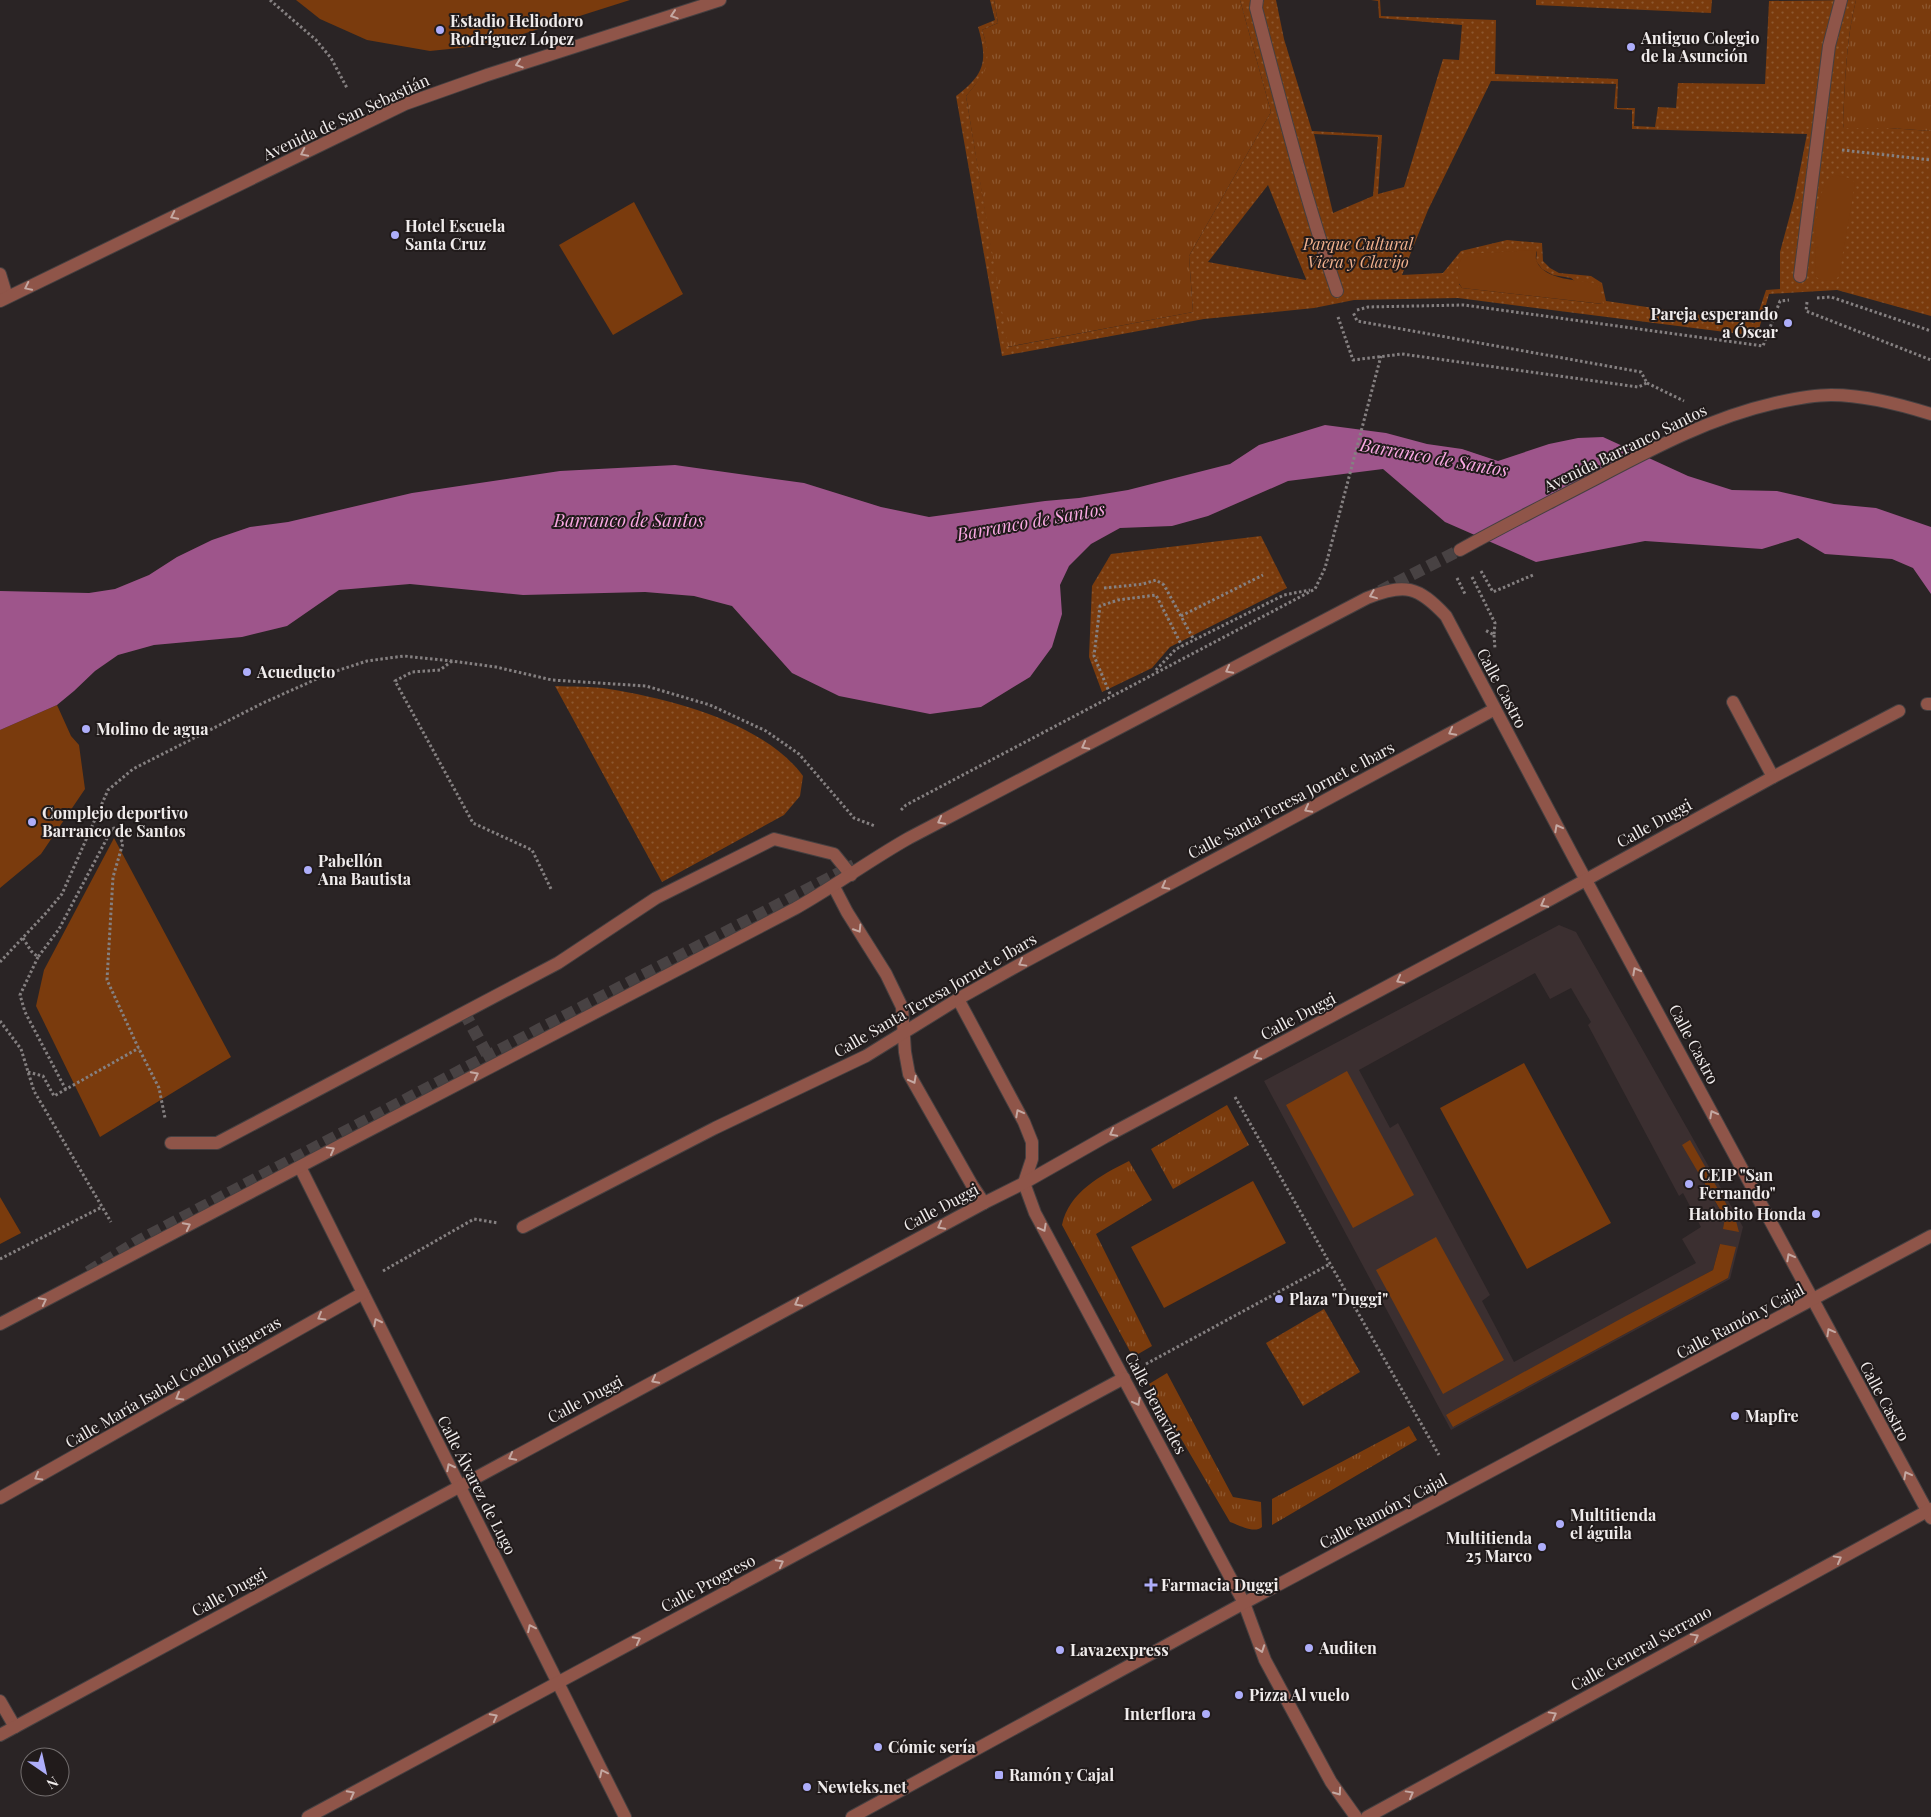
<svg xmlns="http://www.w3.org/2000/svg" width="1931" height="1817" font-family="'Playfair Display',serif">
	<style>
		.built { fill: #3b2f30; fill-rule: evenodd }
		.grass { fill: url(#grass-tufts) }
		.park { fill: url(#park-dots); fill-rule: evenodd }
		.garden { fill: #7a3b0d }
		.water { fill: #9e558b }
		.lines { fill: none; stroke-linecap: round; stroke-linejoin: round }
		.minor-tunnel { stroke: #484243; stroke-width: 12; stroke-dasharray: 12 6; stroke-linecap: butt }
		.minor-casing { stroke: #464041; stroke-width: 14 }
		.path { stroke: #858081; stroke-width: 3; stroke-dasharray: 2.5 2.5; stroke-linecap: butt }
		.minor { stroke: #8f5549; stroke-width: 12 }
		.oneway { stroke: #c4a8a2 }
		.poi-dot { fill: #aeaefa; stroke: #211b1b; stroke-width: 2 }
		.labels { text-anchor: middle; stroke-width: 4; stroke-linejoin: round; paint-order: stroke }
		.poi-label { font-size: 16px; font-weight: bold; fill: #efebeb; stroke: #211b1b; text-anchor: start }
		.street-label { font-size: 16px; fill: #efebeb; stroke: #211b1b }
		.park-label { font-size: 16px; font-style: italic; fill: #f2b28e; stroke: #211b1b }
		.water-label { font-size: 18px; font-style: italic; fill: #faa9e3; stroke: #211b1b }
	</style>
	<defs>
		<pattern id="grass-tufts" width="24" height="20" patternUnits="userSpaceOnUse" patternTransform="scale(1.25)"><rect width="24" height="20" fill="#7a3b0d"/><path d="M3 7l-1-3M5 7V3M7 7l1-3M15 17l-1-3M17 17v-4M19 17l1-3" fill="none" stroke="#8d5830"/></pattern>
		<pattern id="park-dots" width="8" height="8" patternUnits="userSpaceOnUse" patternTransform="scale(1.25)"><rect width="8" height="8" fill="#7a3b0d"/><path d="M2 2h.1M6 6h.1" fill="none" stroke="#8d5830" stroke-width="1.8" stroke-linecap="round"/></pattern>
	</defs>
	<rect width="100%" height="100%" fill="#2a2425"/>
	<path class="built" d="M 1559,925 L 1576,932 L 1743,1227 L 1730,1279 L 1451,1430 L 1264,1081 ZM 1535,973 L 1550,999 L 1571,988 L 1591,1022 L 1588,1025 L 1679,1196 L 1683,1193 L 1701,1227 L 1682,1239 L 1696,1263 L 1514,1362 L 1482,1301 L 1490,1295 L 1398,1123 L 1390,1128 L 1359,1070 ZM 1699,1175 L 1721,1195 L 1736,1221 L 1725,1218 ZM 1720,1244 L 1728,1278 L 1453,1427 L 1499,1386 L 1713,1270 Z"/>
	<g class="grass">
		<path d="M 994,0 L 1240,0 L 1271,112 L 1189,256 L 1193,312 L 1007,347 L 966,96 C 985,75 992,57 982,30 L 998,23 Z"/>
		<path d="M 1856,0 L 1931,0 L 1931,131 L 1889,128 L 1844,128 L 1843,123 C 1845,82 1846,40 1856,0 Z"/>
		<polygon points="1227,1105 1249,1145 1173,1189 1151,1149"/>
		<path d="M 1129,1161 L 1152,1200 L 1096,1234 L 1152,1346 L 1133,1357 L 1062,1225 C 1069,1192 1101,1175 1129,1161 Z"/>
		<path d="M 1167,1373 L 1233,1497 L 1261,1502 L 1262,1527 C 1254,1534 1239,1525 1230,1522 L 1149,1384 Z"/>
		<polygon points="1409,1426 1417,1440 1272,1525 1272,1499"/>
	</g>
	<g class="park">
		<path d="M 990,0 L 994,0 L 998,23 L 982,30 C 993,61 987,72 966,96 L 1008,347 L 1193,312 L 1189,256 L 1271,112 L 1240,0 L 1276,0 L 1284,39 L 1312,131 L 1382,135 L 1378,194 L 1404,187 L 1443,59 L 1459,60 L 1462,25 L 1379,18 L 1378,1 L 1371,0 L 1380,0 L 1381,16 L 1496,20 L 1495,74 L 1618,79 L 1617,108 L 1635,108 L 1634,126 L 1655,127 L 1658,107 L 1676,108 L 1678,83 L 1765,84 L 1769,1 L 1856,0 C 1846,40 1845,82 1843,123 L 1844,128 L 1889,128 L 1931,131 L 1931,316 L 1837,290 L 1769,294 L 1757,336 L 1458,298 L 1354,300 L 1314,308 L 1204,319 L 1002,356 L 956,96 C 985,74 988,61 978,27 L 995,20 ZM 1491,81 L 1616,84 L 1614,109 L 1632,110 L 1632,129 L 1807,134 L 1794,200 L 1780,252 L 1780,289 L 1766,290 L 1755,323 L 1606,301 L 1602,283 L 1591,276 L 1559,273 L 1550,268 L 1543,261 L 1542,243 L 1507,240 L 1461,251 L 1443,273 L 1402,275 L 1428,210 ZM 1314,134 L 1378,137 L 1373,196 L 1333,213 ZM 1268,185 L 1306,279 L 1306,280 L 1208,262 ZM 1537,251 L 1536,261 L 1542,269 L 1553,275 L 1571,278 L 1602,304 L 1462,288 L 1459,284 Z"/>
		<polygon points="1536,0 1712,0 1711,13 1536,5"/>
		<polygon points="1261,536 1287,588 1170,647 1152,668 1102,692 1089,657 1092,586 1111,554"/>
		<path d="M 555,686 C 572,687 591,686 609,689 C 672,699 764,723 803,776 L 800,796 L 784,815 L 662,882 Z"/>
		<polygon points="1324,1309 1360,1372 1303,1406 1266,1343"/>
	</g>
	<g class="garden">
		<polygon points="296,0 630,0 488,45 430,51 367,40 320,19"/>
		<path d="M 1835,175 L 1849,178 L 1855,183 L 1839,276 L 1835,280 L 1823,281 L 1816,277 C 1816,245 1811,205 1829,178 Z"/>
		<polygon points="634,202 683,294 613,335 559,245"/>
		<path d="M 1537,250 C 1536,254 1535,259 1537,262 C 1545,280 1578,280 1595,283 L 1600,288 L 1603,304 L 1462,288 C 1454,278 1457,263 1465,254 Z"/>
		<polygon points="57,705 71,736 79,745 85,789 41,854 0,888 0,730"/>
		<polygon points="114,838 231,1057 100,1137 36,1006 44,970"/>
		<polygon points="1524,1063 1611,1223 1527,1269 1440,1108"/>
		<polygon points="1347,1071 1414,1195 1353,1228 1286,1105"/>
		<polygon points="1690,1140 1736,1221 1739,1232 1723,1229 1725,1218 1682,1145"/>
		<polygon points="1253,1181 1286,1243 1164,1308 1131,1247"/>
		<polygon points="0,1197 21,1233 0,1244"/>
		<polygon points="1436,1237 1504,1360 1443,1394 1376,1270"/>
		<polygon points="1720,1244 1736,1247 1728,1278 1453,1427 1446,1415 1451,1412 1624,1317 1713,1270"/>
	</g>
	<polygon class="water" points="1325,425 1386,433 1427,444 1462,449 1498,461 1549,444 1578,438 1603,437 1688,476 1732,490 1777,491 1834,504 1876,508 1931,527 1931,594 1913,568 1892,559 1825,554 1798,538 1762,549 1645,541 1536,562 1445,522 1383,469 1288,481 1208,516 1172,526 1120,528 1091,544 1069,566 1060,585 1062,614 1052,647 1030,677 981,707 930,714 839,696 792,673 732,606 694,596 645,592 523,595 410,584 339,590 287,626 242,637 154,645 118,655 95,671 74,691 57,705 0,730 0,591 89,593 115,589 149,575 177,557 212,540 250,527 288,522 412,493 560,471 675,465 804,483 881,507 929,517 1045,501 1079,498 1128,490 1230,464 1259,445"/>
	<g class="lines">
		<g class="minor-tunnel">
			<polyline points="1380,591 1460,550"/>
			<polyline points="464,1012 488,1056"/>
			<polyline points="88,1272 140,1240 488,1056 854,865"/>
		</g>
		<g class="minor-casing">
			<g id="minor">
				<path d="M 1257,0 L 1256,8 C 1281,103 1305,198 1337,291"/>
				<polyline points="0,274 7,297"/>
				<polyline points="1800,276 1829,46 1841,0"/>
				<polyline points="0,301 405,104 487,75 720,0"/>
				<path d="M 1460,550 C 1503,526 1547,504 1591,481 C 1650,450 1709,418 1775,403 C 1793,399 1812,395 1831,395 C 1865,395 1899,404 1931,414"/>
				<polyline points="1733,702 1773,777"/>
				<polyline points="1927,704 1931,704"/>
				<polyline points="834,887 847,912 886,974 902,1007 905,1052 909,1074 972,1185 984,1203"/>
				<polyline points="958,999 1024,1122 1032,1142 1032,1159 1024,1183 1035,1213 1244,1603 1265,1660 1331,1782 1356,1817"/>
				<polyline points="171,1143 217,1143 558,963 656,898 774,839 834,854 851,875"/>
				<polyline points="300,1167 625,1817"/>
				<polyline points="523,1227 715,1128 866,1056 958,999 1026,961 1495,709"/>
				<path d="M 0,1324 L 337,1147 L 796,908 C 835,886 870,860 909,838 L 1367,598 C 1405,583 1418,586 1446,616 L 1574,858 L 1931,1518"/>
				<polyline points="0,1498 363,1293"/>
				<polyline points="0,1701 15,1727"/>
				<polyline points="0,1735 984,1203 1024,1183 1105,1137 1551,899 1773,777 1899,711"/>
				<polyline points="308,1817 1124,1378"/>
				<polyline points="852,1817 1244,1603 1931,1236"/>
				<polyline points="1367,1817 1931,1509"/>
			</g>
		</g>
		<g class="path">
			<polyline points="270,0 316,40 331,58 347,88"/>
			<polyline points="1842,150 1931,160"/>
			<polyline points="1817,298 1831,297 1931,331"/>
			<polyline points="1807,302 1806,311 1931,360"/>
			<polyline points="1357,310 1368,307 1464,305 1763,346 1780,301 1789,300"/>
			<polyline points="1338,317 1353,360 1402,354 1638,387 1647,383 1641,372 1357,321 1353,312"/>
			<polyline points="1647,383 1684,401"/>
			<polyline points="1481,571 1493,592 1533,575"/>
			<polyline points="1472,577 1495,623 1494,635 1485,630"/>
			<polyline points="1457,578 1465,594"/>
			<polyline points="1104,588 1143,584 1156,580 1164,585 1194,640"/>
			<polyline points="1181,616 1263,575"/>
			<polyline points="1494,635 1495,649"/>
			<polyline points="452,661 440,670 412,672 395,681 473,823 532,850 552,891"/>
			<polyline points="1156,670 1176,649 1284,595 1310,590"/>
			<polyline points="1110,694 1094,656 1100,606 1118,600 1156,595 1182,646"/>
			<polyline points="901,810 906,805 1315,589 1325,568 1381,356"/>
			<polyline points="113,827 123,843 113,877 107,980 137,1045 159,1088 165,1118"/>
			<polyline points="23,938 31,951 38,957 59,929 113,827"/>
			<polyline points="38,957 20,995 25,1012 66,1090"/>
			<polyline points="0,962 46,913 62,894 108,790 133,769 263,703 330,673 367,661 404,656 452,661 496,667 552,680 646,686 710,705 766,731 799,754 854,818 875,826"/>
			<polyline points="0,1021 21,1049 34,1091 111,1222"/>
			<polyline points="28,1072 43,1076 54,1096 139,1048"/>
			<polyline points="1235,1097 1439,1455"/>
			<polyline points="0,1259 102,1207"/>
			<polyline points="383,1271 474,1219 498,1223"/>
			<polyline points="1146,1364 1330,1264"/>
		</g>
		<use href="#minor" class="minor"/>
	</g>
	<defs><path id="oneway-chevron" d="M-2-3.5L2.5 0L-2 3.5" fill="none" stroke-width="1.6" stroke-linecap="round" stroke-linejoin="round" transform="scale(1.25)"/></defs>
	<g class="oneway">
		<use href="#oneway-chevron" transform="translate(674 15) rotate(162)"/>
		<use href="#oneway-chevron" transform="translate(519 64) rotate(162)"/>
		<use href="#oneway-chevron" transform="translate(304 153) rotate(154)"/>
		<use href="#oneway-chevron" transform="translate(174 216) rotate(154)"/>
		<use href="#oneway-chevron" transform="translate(28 287) rotate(154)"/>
		<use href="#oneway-chevron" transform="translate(1373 595) rotate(158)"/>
		<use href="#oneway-chevron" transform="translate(1229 670) rotate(152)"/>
		<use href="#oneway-chevron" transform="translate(1452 732) rotate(152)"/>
		<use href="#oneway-chevron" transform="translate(1085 746) rotate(152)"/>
		<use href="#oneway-chevron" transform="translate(1308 809) rotate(152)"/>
		<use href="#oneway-chevron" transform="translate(941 821) rotate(152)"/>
		<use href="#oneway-chevron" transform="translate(1558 828) rotate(-118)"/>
		<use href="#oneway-chevron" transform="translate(1165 886) rotate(152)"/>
		<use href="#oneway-chevron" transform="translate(1544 904) rotate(152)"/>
		<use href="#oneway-chevron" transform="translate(858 929) rotate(58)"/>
		<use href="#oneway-chevron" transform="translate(1022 963) rotate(151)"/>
		<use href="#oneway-chevron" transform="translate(1636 971) rotate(-118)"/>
		<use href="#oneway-chevron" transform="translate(1400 980) rotate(152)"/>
		<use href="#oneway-chevron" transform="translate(1257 1056) rotate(152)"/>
		<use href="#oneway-chevron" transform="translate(475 1075) rotate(-27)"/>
		<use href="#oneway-chevron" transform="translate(913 1080) rotate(62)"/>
		<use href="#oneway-chevron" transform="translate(1019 1113) rotate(-118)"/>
		<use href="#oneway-chevron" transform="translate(1713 1114) rotate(-118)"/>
		<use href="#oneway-chevron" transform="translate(1113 1133) rotate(152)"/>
		<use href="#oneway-chevron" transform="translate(331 1150) rotate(-29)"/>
		<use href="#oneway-chevron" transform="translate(187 1226) rotate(-27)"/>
		<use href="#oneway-chevron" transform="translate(941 1226) rotate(152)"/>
		<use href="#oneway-chevron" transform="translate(1043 1228) rotate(62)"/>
		<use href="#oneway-chevron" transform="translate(1790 1257) rotate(-118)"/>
		<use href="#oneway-chevron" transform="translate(43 1301) rotate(-27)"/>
		<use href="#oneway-chevron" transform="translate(798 1303) rotate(152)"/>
		<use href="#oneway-chevron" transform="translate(321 1317) rotate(150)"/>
		<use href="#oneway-chevron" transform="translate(377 1322) rotate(-117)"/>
		<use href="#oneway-chevron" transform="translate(1830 1332) rotate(-119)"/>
		<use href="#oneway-chevron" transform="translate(655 1380) rotate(152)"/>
		<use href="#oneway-chevron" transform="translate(179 1397) rotate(150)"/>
		<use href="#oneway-chevron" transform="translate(1137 1402) rotate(62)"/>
		<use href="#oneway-chevron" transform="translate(512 1457) rotate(152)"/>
		<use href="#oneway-chevron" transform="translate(450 1467) rotate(-117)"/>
		<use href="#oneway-chevron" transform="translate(1907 1475) rotate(-118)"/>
		<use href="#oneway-chevron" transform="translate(38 1477) rotate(150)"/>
		<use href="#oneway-chevron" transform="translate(1838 1559) rotate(-29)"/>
		<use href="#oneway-chevron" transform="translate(780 1563) rotate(-28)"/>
		<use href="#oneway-chevron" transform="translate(531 1628) rotate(-116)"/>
		<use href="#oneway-chevron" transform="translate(1695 1637) rotate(-29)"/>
		<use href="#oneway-chevron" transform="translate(637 1640) rotate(-28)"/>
		<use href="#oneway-chevron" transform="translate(1261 1649) rotate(70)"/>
		<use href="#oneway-chevron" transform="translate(1553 1715) rotate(-29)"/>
		<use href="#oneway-chevron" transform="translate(494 1717) rotate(-28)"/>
		<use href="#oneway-chevron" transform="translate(603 1773) rotate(-116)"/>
		<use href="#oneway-chevron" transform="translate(1338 1792) rotate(54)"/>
		<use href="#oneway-chevron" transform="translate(351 1794) rotate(-28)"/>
		<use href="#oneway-chevron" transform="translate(1410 1794) rotate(-29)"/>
	</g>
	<g class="poi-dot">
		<circle cx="440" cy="30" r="5"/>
		<circle cx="1631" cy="47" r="5"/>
		<circle cx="395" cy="235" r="5"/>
		<circle cx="1788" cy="323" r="5"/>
		<circle cx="247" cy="672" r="5"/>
		<circle cx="86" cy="729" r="5"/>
		<circle cx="32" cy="822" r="5"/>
		<circle cx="308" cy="870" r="5"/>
		<circle cx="1689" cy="1184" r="5"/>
		<circle cx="1816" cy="1214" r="5"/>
		<circle cx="1279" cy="1299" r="5"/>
		<circle cx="1735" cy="1416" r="5"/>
		<circle cx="1560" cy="1524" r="5"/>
		<circle cx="1542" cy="1547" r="5"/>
		<path d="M1148.5 1577.5h5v5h5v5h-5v5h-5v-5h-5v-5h5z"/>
		<circle cx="1309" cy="1648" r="5"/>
		<circle cx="1060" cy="1650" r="5"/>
		<circle cx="1239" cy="1695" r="5"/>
		<circle cx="1206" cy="1714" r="5"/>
		<circle cx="878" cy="1747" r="5"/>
		<rect x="994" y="1770" width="10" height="10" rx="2.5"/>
		<circle cx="807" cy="1787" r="5"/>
	</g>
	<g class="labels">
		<g class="poi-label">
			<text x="450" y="27">Estadio Heliodoro<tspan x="450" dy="18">Rodríguez López</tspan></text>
			<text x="1641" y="44">Antiguo Colegio<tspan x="1641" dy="18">de la Asunción</tspan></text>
			<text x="405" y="232">Hotel Escuela<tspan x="405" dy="18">Santa Cruz</tspan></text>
			<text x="1778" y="320" text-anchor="end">Pareja esperando<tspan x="1778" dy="18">a Óscar</tspan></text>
			<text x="257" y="678">Acueducto</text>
			<text x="96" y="735">Molino de agua</text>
			<text x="42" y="819">Complejo deportivo<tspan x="42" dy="18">Barranco de Santos</tspan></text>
			<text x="318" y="867">Pabellón<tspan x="318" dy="18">Ana Bautista</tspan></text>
			<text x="1699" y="1181">CEIP "San<tspan x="1699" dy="18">Fernando"</tspan></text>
			<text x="1806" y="1220" text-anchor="end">Hatobito Honda</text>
			<text x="1289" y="1305">Plaza "Duggi"</text>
			<text x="1745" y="1422">Mapfre</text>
			<text x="1570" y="1521">Multitienda<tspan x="1570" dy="18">el águila</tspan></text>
			<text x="1532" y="1544" text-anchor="end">Multitienda<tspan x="1532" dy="18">25 Marco</tspan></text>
			<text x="1161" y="1591">Farmacia Duggi</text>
			<text x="1319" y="1654">Auditen</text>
			<text x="1070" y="1656">Lava2express</text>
			<text x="1249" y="1701">Pizza Al vuelo</text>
			<text x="1196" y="1720" text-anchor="end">Interflora</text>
			<text x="888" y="1753">Cómic sería</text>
			<text x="1009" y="1781">Ramón y Cajal</text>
			<text x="817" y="1793">Newteks.net</text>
		</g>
		<g class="street-label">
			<text transform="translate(346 117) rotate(-25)" y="6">Avenida de San Sebastián</text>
			<text transform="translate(1625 448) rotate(-26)" y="6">Avenida Barranco Santos</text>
			<text transform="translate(1502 688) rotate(62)" y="6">Calle Castro</text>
			<text transform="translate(1291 800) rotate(-28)" y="6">Calle Santa Teresa Jornet e Ibars</text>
			<text transform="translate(1654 823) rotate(-29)" y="6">Calle Duggi</text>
			<text transform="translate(935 995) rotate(-30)" y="6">Calle Santa Teresa Jornet e Ibars</text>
			<text transform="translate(1298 1016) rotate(-28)" y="6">Calle Duggi</text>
			<text transform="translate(1694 1044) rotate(62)" y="6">Calle Castro</text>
			<text transform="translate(941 1207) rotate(-28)" y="6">Calle Duggi</text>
			<text transform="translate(1740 1321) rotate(-28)" y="6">Calle Ramón y Cajal</text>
			<text transform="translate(173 1382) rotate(-30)" y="6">Calle María Isabel Coello Higueras</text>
			<text transform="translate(585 1399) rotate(-28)" y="6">Calle Duggi</text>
			<text transform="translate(1885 1401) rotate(62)" y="6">Calle Castro</text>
			<text transform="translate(1156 1403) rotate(62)" y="6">Calle Benavides</text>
			<text transform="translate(477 1485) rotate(63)" y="6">Calle Álvarez de Lugo</text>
			<text transform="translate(1383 1511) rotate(-28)" y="6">Calle Ramón y Cajal</text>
			<text transform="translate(708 1583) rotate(-28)" y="6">Calle Progreso</text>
			<text transform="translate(229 1592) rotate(-29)" y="6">Calle Duggi</text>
			<text transform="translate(1641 1648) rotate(-29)" y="6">Calle General Serrano</text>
		</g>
		<g class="park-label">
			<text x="1358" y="250">Parque Cultural<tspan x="1358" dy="18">Viera y Clavijo</tspan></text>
		</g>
		<g class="water-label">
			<text transform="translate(1434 458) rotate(10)" y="6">Barranco de Santos</text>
			<text x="629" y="527">Barranco de Santos</text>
			<text transform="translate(1031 522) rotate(-10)" y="6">Barranco de Santos</text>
		</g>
	</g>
	<g transform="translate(45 1772) rotate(146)"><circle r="24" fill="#211b1b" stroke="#736e6e"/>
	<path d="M0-4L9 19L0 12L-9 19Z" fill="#aeaefa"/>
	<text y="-8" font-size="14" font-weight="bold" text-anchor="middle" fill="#efebeb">N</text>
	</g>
</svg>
